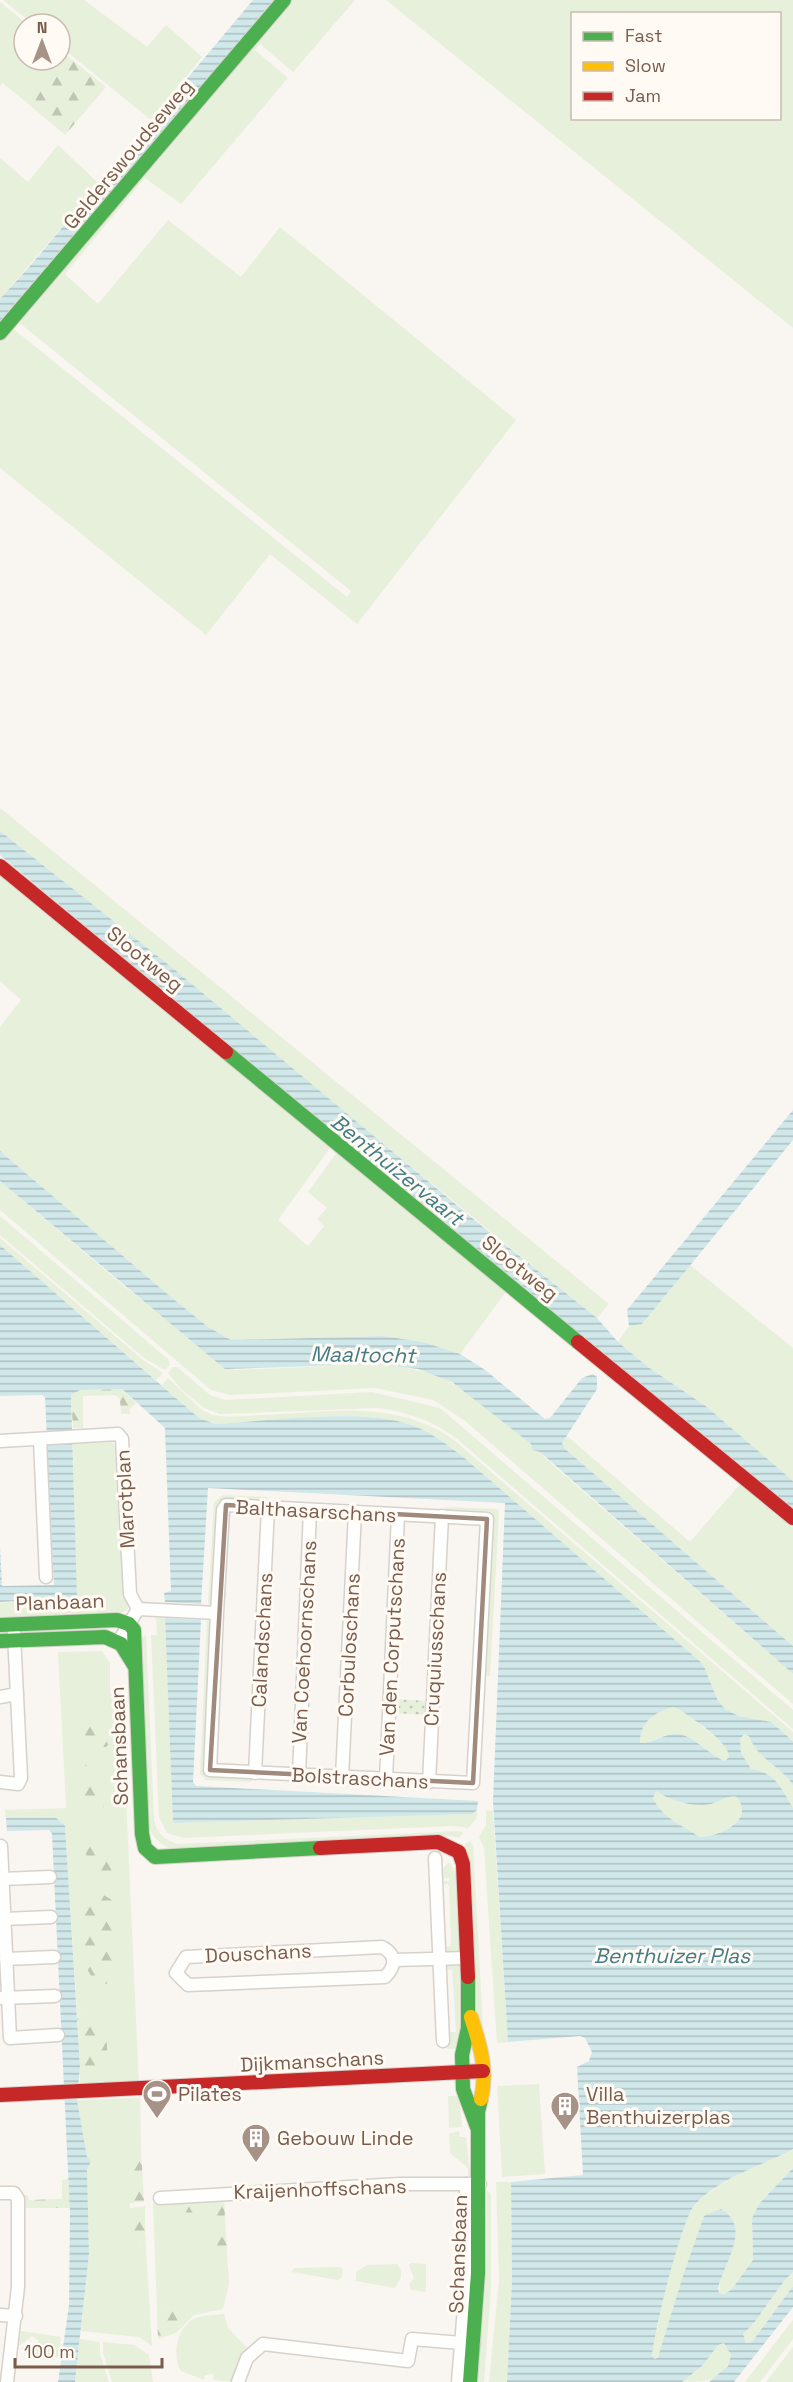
<svg xmlns="http://www.w3.org/2000/svg" width="793" height="2382" font-family="'Space Grotesk',sans-serif">
	<style>
		.green { fill: #e7f0db; fill-rule: evenodd }
		.forest { fill: url(#forest-firs) }
		.park { fill: url(#park-dots) }
		.water { fill: url(#water-rules); fill-rule: evenodd }
		.lines { fill: none; stroke-linecap: round; stroke-linejoin: round }
		.street-casing { stroke: #d7d1cb; stroke-width: 15 }
		.fast-casing { stroke: #d9d2cb; stroke-width: 16 }
		.slow-casing { stroke: #d9d2cb; stroke-width: 16 }
		.jam-casing { stroke: #d9d2cb; stroke-width: 16 }
		.street { stroke: #fefefd; stroke-width: 12 }
		.fast { stroke: #4caf50; stroke-width: 14 }
		.slow { stroke: #ffc107; stroke-width: 14 }
		.jam { stroke: #c62828; stroke-width: 14 }
		.marked { fill: none; stroke: #9f8a7d; stroke-width: 4.5; stroke-linejoin: round }
		.labels { text-anchor: middle; stroke-width: 6; stroke-linejoin: round; paint-order: stroke }
		.street-label { font-size: 20px; fill: #7a5c4d; stroke: #fffaf3 }
		.poi-label { font-size: 20px; fill: #7a5c4d; stroke: #fffaf3; text-anchor: start }
		.water-label { font-size: 21px; font-style: italic; fill: #437c86; stroke: #fffaf3 }
	</style>
	<defs>
		<pattern id="forest-firs" width="22" height="20" patternUnits="userSpaceOnUse" patternTransform="scale(1.5)"><rect width="22" height="20" fill="#e7f0db"/><path d="M5 1l3.5 6h-7zM16 11l3.5 6h-7z" fill="#c0c6b4"/></pattern>
		<pattern id="park-dots" width="8" height="8" patternUnits="userSpaceOnUse" patternTransform="scale(1.5)"><rect width="8" height="8" fill="#e7f0db"/><path d="M2 2h.1M6 6h.1" fill="none" stroke="#c0c6b4" stroke-width="1.8" stroke-linecap="round"/></pattern>
		<pattern id="water-rules" width="6" height="5" patternUnits="userSpaceOnUse" patternTransform="scale(1.5)"><rect width="6" height="5" fill="#d0e8ea"/><path d="M0 2.5h6" fill="none" stroke="#aebfc0"/></pattern>
	</defs>
	<rect width="100%" height="100%" fill="#f9f5f0"/>
	<g class="green">
		<polygon points="3,0 84,0 147,47 166,25 202,57 151,120 60,46 60,24 33,24"/>
		<polygon points="290,0 355,0 293,72 260,44 255,50 288,78 181,204 145,178 65,274 98,304 168,220 241,277 280,227 516,420 357,624 270,554 206,635 0,468 0,340 11,327 347,597 351,591 17,321"/>
		<path d="M 386,0 L 793,0 L 793,328 ZM 572,14 L 780,14 L 780,118 L 572,118 Z"/>
		<polygon points="0,2 27,24 24,24 24,60 60,60 60,50 66,55 26,102 3,83 0,86"/>
		<polygon points="58,145 99,184 0,299 0,158 28,182"/>
		<path d="M 0,808 L 609,1304 L 597,1318 C 397,1157 201,991 0,831 Z"/>
		<polygon points="0,872 330,1142 330,1148 278,1220 308,1246 324,1226 317,1219 327,1208 308,1192 337,1152 508,1289 460,1354 423,1342 383,1336 231,1340 208,1327 171,1297 0,1151 0,1027 21,1000 0,981"/>
		<polygon points="0,1181 125,1287 234,1370 377,1364 397,1366 438,1375 470,1394 531,1444 555,1467 793,1674 793,1704 464,1420 433,1400 376,1388 231,1395 211,1390 0,1210"/>
		<polygon points="0,1216 169,1360 170,1365 165,1370 144,1358 0,1235"/>
		<polygon points="0,1238 143,1360 163,1373 156,1380 0,1245"/>
		<polygon points="690,1265 793,1348 793,1481 707,1407 648,1367 618,1342 629,1326 642,1324"/>
		<path d="M 173,1367 L 177,1367 L 210,1395 L 226,1400 L 372,1392 L 440,1408 L 793,1710 L 793,1729 L 456,1438 C 433,1421 407,1412 379,1408 L 220,1414 L 204,1408 L 181,1389 L 168,1373 Z"/>
		<path d="M 168,1378 L 202,1410 L 212,1415 C 229,1418 246,1416 263,1415 C 328,1412 397,1399 454,1440 L 793,1732 L 793,1741 L 771,1722 L 739,1716 L 725,1709 L 718,1701 L 703,1664 L 461,1455 C 443,1442 427,1429 405,1423 C 355,1409 268,1421 215,1424 L 199,1418 L 162,1385 Z"/>
		<polygon points="567,1436 690,1542 740,1484 793,1528 793,1646 564,1448 562,1443"/>
		<polygon points="112,1442 118,1451 128,1609 118,1615 0,1621 0,1603 76,1598 73,1444"/>
		<polygon points="223,1495 267,1497 266,1502 226,1502 212,1601 208,1605 214,1502"/>
		<polygon points="445,1507 497,1509 499,1512 490,1676 484,1676 492,1521 444,1511"/>
		<polygon points="156,1618 165,1618 173,1823 472,1814 477,1810 477,1818 468,1828 452,1826 184,1838 167,1833 159,1817 151,1635 157,1635"/>
		<polygon points="207,1620 211,1625 207,1767 253,1777 252,1782 206,1780 200,1773"/>
		<path d="M 146,1635 L 154,1820 C 157,1834 165,1840 178,1844 L 459,1831 L 463,1833 L 459,1838 L 452,1836 L 174,1850 C 162,1846 156,1841 150,1830 L 138,1641 Z"/>
		<polygon points="102,1651 110,1663 110,1693 122,1708 139,2085 80,2088 80,2067 85,2071 95,2019 77,2011 65,1827 56,1818 6,1818 5,1810 66,1808 58,1652"/>
		<path d="M 673,1707 L 679,1708 L 723,1743 L 730,1752 L 729,1757 L 725,1761 C 704,1753 691,1733 668,1735 C 658,1736 649,1744 640,1744 C 640,1721 653,1713 673,1707 Z"/>
		<path d="M 744,1734 L 749,1736 C 758,1761 787,1768 793,1784 C 793,1790 793,1801 793,1808 C 781,1788 775,1772 751,1769 L 741,1753 L 740,1739 Z"/>
		<polygon points="344,1782 427,1787 427,1791 344,1787"/>
		<path d="M 656,1791 C 670,1801 697,1809 714,1803 C 723,1800 727,1795 737,1797 C 755,1821 720,1836 700,1837 C 683,1826 662,1818 653,1798 Z"/>
		<polygon points="486,1810 493,1811 508,2042 497,2043 484,1848 479,1837 486,1825"/>
		<polygon points="470,1841 473,1846 484,2044 476,2026 465,1844"/>
		<polygon points="449,1862 457,1875 460,1951 446,1952 445,1947 451,1946 449,1887 448,1884 442,1885 442,1881 449,1881 449,1878 442,1878 441,1871"/>
		<polygon points="461,1964 464,2023 457,2049 447,2049 450,2032 456,2032 452,1970 446,1970 446,1965"/>
		<polygon points="539,2084 545,2174 502,2177 497,2086"/>
		<polygon points="448,2096 459,2096 462,2127 449,2128"/>
		<polygon points="140,2098 141,2150 132,2164 128,2248 136,2253 145,2232 152,2346 139,2337 81,2331 89,2254 87,2170 91,2161 87,2157 77,2100"/>
		<polygon points="459,2131 460,2137 466,2137 471,2179 468,2179 468,2168 450,2153 449,2134"/>
		<path d="M 793,2149 L 793,2168 L 759,2204 L 752,2218 L 753,2260 L 732,2289 L 725,2294 L 719,2293 L 720,2280 L 655,2359 L 652,2356 L 653,2344 C 661,2314 677,2228 694,2207 C 714,2181 764,2164 793,2149 Z"/>
		<polygon points="496,2182 511,2182 512,2281 507,2382 489,2382 499,2280"/>
		<polygon points="487,2190 491,2194 491,2288 484,2382 477,2382 486,2281"/>
		<polygon points="160,2202 165,2212 214,2212 217,2250 227,2254 229,2283 223,2309 194,2315 193,2311 163,2307 157,2312 153,2203"/>
		<polygon points="411,2263 426,2264 426,2292 411,2290 409,2284 414,2278 409,2265"/>
		<polygon points="397,2264 401,2270 401,2278 395,2288 356,2281 356,2272 367,2265"/>
		<polygon points="340,2267 343,2270 342,2277 338,2280 292,2272 294,2268"/>
		<path d="M 793,2272 L 793,2286 L 752,2342 L 746,2343 L 743,2334 C 763,2316 773,2291 793,2272 Z"/>
		<path d="M 224,2314 L 228,2328 L 250,2351 L 237,2366 L 232,2382 L 214,2380 L 213,2374 L 205,2375 L 204,2380 L 181,2371 C 172,2356 176,2330 192,2320 C 201,2315 214,2315 224,2314 Z"/>
		<polygon points="793,2320 793,2339 760,2382 745,2382"/>
		<polygon points="21,2331 61,2337 58,2357 24,2353 21,2349 26,2344 30,2348 39,2341 32,2336 19,2346"/>
		<polygon points="80,2339 100,2342 100,2354 109,2382 75,2382"/>
		<polygon points="103,2342 134,2345 149,2355 153,2382 112,2382 103,2353"/>
		<path d="M 724,2343 L 731,2355 C 724,2382 706,2382 682,2382 L 703,2365 L 718,2345 Z"/>
		<polygon points="793,2347 793,2382 766,2382"/>
	</g>
	<g class="forest">
		<polygon points="66,55 106,87 65,135 26,102"/>
		<polygon points="122,1389 136,1403 130,1409 130,1414 121,1414 120,1399 115,1395 83,1396 83,1428 73,1428 71,1395 80,1390"/>
		<path d="M 93,1722 L 104,1729 L 112,1740 L 106,1747 C 93,1747 82,1738 83,1723 Z"/>
		<path d="M 82,1763 C 96,1768 106,1792 104,1807 L 97,1807 L 82,1795 L 80,1764 Z"/>
		<path d="M 92,1838 C 110,1847 125,1858 114,1879 L 108,1881 C 96,1871 84,1861 85,1843 Z"/>
		<path d="M 102,1894 L 112,1900 L 115,1913 L 111,1944 L 117,1975 L 106,1984 L 99,1985 C 74,1960 79,1931 89,1901 Z"/>
		<path d="M 77,2011 L 95,2019 L 105,2029 C 108,2053 112,2064 85,2071 L 80,2067 Z"/>
		<polygon points="141,2150 144,2202 129,2203 132,2164"/>
		<polygon points="68,2179 70,2208 22,2208 22,2199 25,2195 28,2195 29,2200 62,2199 62,2180"/>
		<polygon points="224,2199 227,2254 217,2250 213,2213 164,2212 160,2202"/>
		<polygon points="145,2206 145,2232 136,2253 128,2249 129,2208"/>
		<polygon points="163,2307 194,2311 194,2315 176,2333 158,2339 157,2312"/>
	</g>
	<polygon class="park" points="395,1699 428,1701 427,1715 394,1713"/>
	<g class="water">
		<polygon points="253,0 275,0 0,321 0,299 30,266"/>
		<polygon points="0,831 175,970 477,1222 597,1318 618,1342 648,1367 707,1407 793,1481 793,1514 0,855"/>
		<polygon points="793,1110 793,1140 642,1324 629,1326 627,1310"/>
		<polygon points="0,1151 171,1297 208,1327 231,1340 383,1336 423,1342 460,1354 485,1370 545,1419 550,1418 582,1378 593,1374 597,1377 597,1389 562,1443 564,1448 793,1646 793,1674 540,1452 533,1450 531,1444 452,1382 418,1369 377,1364 225,1369 0,1181"/>
		<path d="M 0,1245 L 199,1418 L 215,1424 C 268,1421 355,1409 405,1423 C 427,1429 443,1442 461,1455 L 703,1664 L 718,1701 L 725,1709 L 739,1716 L 771,1722 L 793,1741 L 793,1785 C 780,1765 757,1759 749,1736 L 744,1734 L 740,1739 L 741,1753 L 751,1769 C 775,1772 781,1788 793,1808 L 793,2149 C 762,2166 718,2178 694,2206 C 681,2222 654,2331 652,2356 L 655,2359 L 658,2357 L 683,2276 L 704,2216 L 721,2209 C 753,2228 723,2264 718,2289 L 719,2293 L 725,2294 L 732,2289 L 753,2260 L 752,2218 L 759,2204 L 793,2168 L 793,2272 C 773,2291 763,2316 743,2334 L 746,2343 L 752,2342 L 793,2286 L 793,2307 L 734,2382 L 709,2382 L 728,2366 L 731,2355 L 724,2343 L 718,2345 L 703,2365 L 682,2382 L 507,2382 L 512,2281 L 511,2182 L 583,2175 L 577,2067 L 589,2061 L 592,2052 L 585,2038 L 580,2036 L 508,2042 L 493,1801 L 505,1503 L 208,1488 L 201,1604 L 165,1602 L 164,1593 L 171,1591 L 165,1428 L 122,1389 L 80,1390 L 71,1395 L 77,1598 L 0,1602 L 0,1546 L 2,1586 L 54,1585 L 45,1397 L 41,1395 L 0,1396 ZM 673,1707 L 679,1709 C 691,1718 730,1742 729,1757 L 725,1761 C 708,1755 693,1734 676,1734 C 663,1734 651,1744 640,1743 C 640,1721 654,1713 673,1707 ZM 656,1791 C 670,1801 697,1809 714,1803 C 723,1800 727,1795 737,1797 C 755,1821 720,1836 700,1837 C 683,1826 662,1818 653,1798 Z"/>
		<polygon points="165,1618 201,1620 193,1782 196,1786 478,1801 477,1810 472,1814 173,1823"/>
		<polygon points="6,1818 56,1818 65,1826 80,2067 77,2100 87,2157 91,2161 87,2170 89,2254 75,2382 58,2382 69,2305 70,2213 52,1834 49,1830 7,1831"/>
	</g>
	<g class="lines">
		<g class="street-casing">
			<g id="street">
				<polyline points="40,1440 46,1577"/>
				<polyline points="0,1441 118,1434 122,1439 130,1594 138,1609"/>
				<polyline points="119,1641 138,1609 217,1613 210,1770 473,1783 487,1519 226,1505 223,1510 217,1613"/>
				<polyline points="0,1697 17,1694"/>
				<polyline points="255,1773 268,1508"/>
				<polyline points="299,1775 310,1510"/>
				<polyline points="342,1777 355,1512"/>
				<polyline points="386,1779 398,1515"/>
				<polyline points="0,1782 18,1784 21,1778 14,1634"/>
				<polyline points="429,1782 442,1516"/>
				<polyline points="1,1846 10,2038 58,2035"/>
				<polyline points="435,1858 443,2041"/>
				<polyline points="2,1879 50,1877"/>
				<polyline points="4,1919 51,1917"/>
				<path d="M 382,1947 C 397,1955 396,1966 385,1977 L 188,1985 L 176,1973 L 186,1957 Z"/>
				<polyline points="6,1959 54,1957"/>
				<polyline points="394,1960 466,1958"/>
				<polyline points="2,1998 55,1996"/>
				<polyline points="0,2193 14,2193 18,2199 18,2287 7,2382"/>
				<polyline points="160,2198 400,2184 480,2184"/>
				<polyline points="0,2315 16,2316"/>
				<polyline points="238,2382 247,2358 263,2344 408,2361 412,2339 474,2344"/>
				<polyline points="458,2382 467,2271 466,2184"/>
			</g>
		</g>
		<g class="fast-casing">
			<g id="fast">
				<polyline points="0,333 284,0"/>
				<polyline points="226,1052 578,1342"/>
				<polyline points="0,1625 117,1620 129,1624 134,1630 142,1834 145,1848 155,1857 320,1848"/>
				<polyline points="0,1641 105,1637 121,1644 134,1665"/>
				<polyline points="468,1977 468,2028 462,2055 463,2089 477,2127"/>
				<polyline points="470,2382 478,2273 478,2112 481,2099"/>
			</g>
		</g>
		<g class="slow-casing">
			<path id="slow" d="M 471,2017 C 480,2045 488,2070 481,2099"/>
		</g>
		<g class="jam-casing">
			<g id="jam">
				<polyline points="0,866 226,1052"/>
				<polyline points="578,1342 793,1518"/>
				<polyline points="320,1848 438,1842 459,1852 463,1864 468,1977"/>
				<polyline points="0,2095 483,2071"/>
			</g>
		</g>
		<use href="#street" class="street"/>
		<use href="#fast" class="fast"/>
		<use href="#slow" class="slow"/>
		<use href="#jam" class="jam"/>
	</g>
	<path class="marked" d="M 226,1505 L 487,1519 L 473,1783 L 210,1770 Z"/>
	<defs>
		<g id="stadium-pin" transform="scale(1.5)"><path d="M0 17L-7.5 6A9.5 9.5 0 1 1 7.5 6Z" fill="#a69286" stroke="#fffaf3"/><path d="M0-5a6.5 5 0 1 0 0 10a6.5 5 0 1 0 0-10ZM-3.5-1.8h7v3.6h-7Z" fill="#fff"/></g>
		<g id="building-pin" transform="scale(1.5)"><path d="M0 17L-7.5 6A9.5 9.5 0 1 1 7.5 6Z" fill="#a69286" stroke="#fffaf3"/><path d="M-4-6H4V6H1V3H-1V6H-4ZM-2.5-4.3h1.7v1.8h-1.7ZM.8-4.3h1.7v1.8H.8ZM-2.5-1h1.7V.8h-1.7ZM.8-1h1.7V.8H.8Z" fill="#fff"/></g>
	</defs>
	<g fill-rule="evenodd">
		<use href="#stadium-pin" x="157" y="2094"/>
		<use href="#building-pin" x="565" y="2106"/>
		<use href="#building-pin" x="256" y="2138"/>
	</g>
	<g class="labels">
		<g class="street-label">
			<text transform="translate(128 154) rotate(-50)" y="7">Gelderswoudseweg</text>
			<text transform="translate(145 959) rotate(39)" y="7">Slootweg</text>
			<text transform="translate(520 1268) rotate(39)" y="7">Slootweg</text>
			<text transform="translate(125 1499) rotate(-93)" y="7">Marotplan</text>
			<text transform="translate(316 1511) rotate(3)" y="7">Balthasarschans</text>
			<text transform="translate(60 1602) rotate(-2)" y="7">Planbaan</text>
			<text transform="translate(262 1640) rotate(-87)" y="7">Calandschans</text>
			<text transform="translate(304 1642) rotate(-87)" y="7">Van Coehoornschans</text>
			<text transform="translate(349 1645) rotate(-87)" y="7">Corbuloschans</text>
			<text transform="translate(392 1647) rotate(-87)" y="7">Van den Corputschans</text>
			<text transform="translate(435 1649) rotate(-87)" y="7">Cruquiusschans</text>
			<text transform="translate(119 1746) rotate(-92)" y="7">Schansbaan</text>
			<text transform="translate(360 1778) rotate(3)" y="7">Bolstraschans</text>
			<text transform="translate(258 1953) rotate(-3)" y="7">Douschans</text>
			<text transform="translate(312 2061) rotate(-3)" y="7">Dijkmanschans</text>
			<text transform="translate(320 2189) rotate(-2)" y="7">Kraijenhoffschans</text>
			<text transform="translate(458 2254) rotate(-88)" y="7">Schansbaan</text>
		</g>
		<g class="poi-label">
			<text x="178" y="2101">Pilates</text>
			<text x="586" y="2101">Villa<tspan x="586" dy="23">Benthuizerplas</tspan></text>
			<text x="277" y="2145">Gebouw Linde</text>
		</g>
		<g class="water-label">
			<text transform="translate(397 1170) rotate(39)" y="7">Benthuizervaart</text>
			<text transform="translate(363 1355) rotate(1)" y="7">Maaltocht</text>
			<text x="672" y="1963">Benthuizer Plas</text>
		</g>
	</g>
	<rect x="571" y="12" width="210" height="108" fill="#fffaf3" stroke="#cabbb1" stroke-width="1.5"/>
	<rect x="583" y="32" width="30" height="9" fill="#4caf50" stroke="#cabbb1" stroke-width="1.5"/>
	<text x="625" y="42" font-size="18" fill="#7a5c4d">Fast</text>
	<rect x="583" y="62" width="30" height="9" fill="#ffc107" stroke="#cabbb1" stroke-width="1.5"/>
	<text x="625" y="72" font-size="18" fill="#7a5c4d">Slow</text>
	<rect x="583" y="92" width="30" height="9" fill="#c62828" stroke="#cabbb1" stroke-width="1.5"/>
	<text x="625" y="102" font-size="18" fill="#7a5c4d">Jam</text>
	<g transform="translate(42 42)"><circle r="28" fill="#fffaf3" stroke="#cabbb1" stroke-width="1.5"/>
	<path d="M0-4.5L10 22L0 15L-10 22Z" fill="#a69286"/>
	<text y="-9" font-size="16" font-weight="bold" text-anchor="middle" fill="#7a5c4d">N</text>
	</g>
	<path d="M15 2358v9h147v-9" fill="none" stroke="#7a5c4d" stroke-width="3"/>
	<text x="24" y="2358" font-size="18" fill="#7a5c4d" stroke="#fffaf3" stroke-width="4.5" paint-order="stroke">100 m</text>
</svg>
